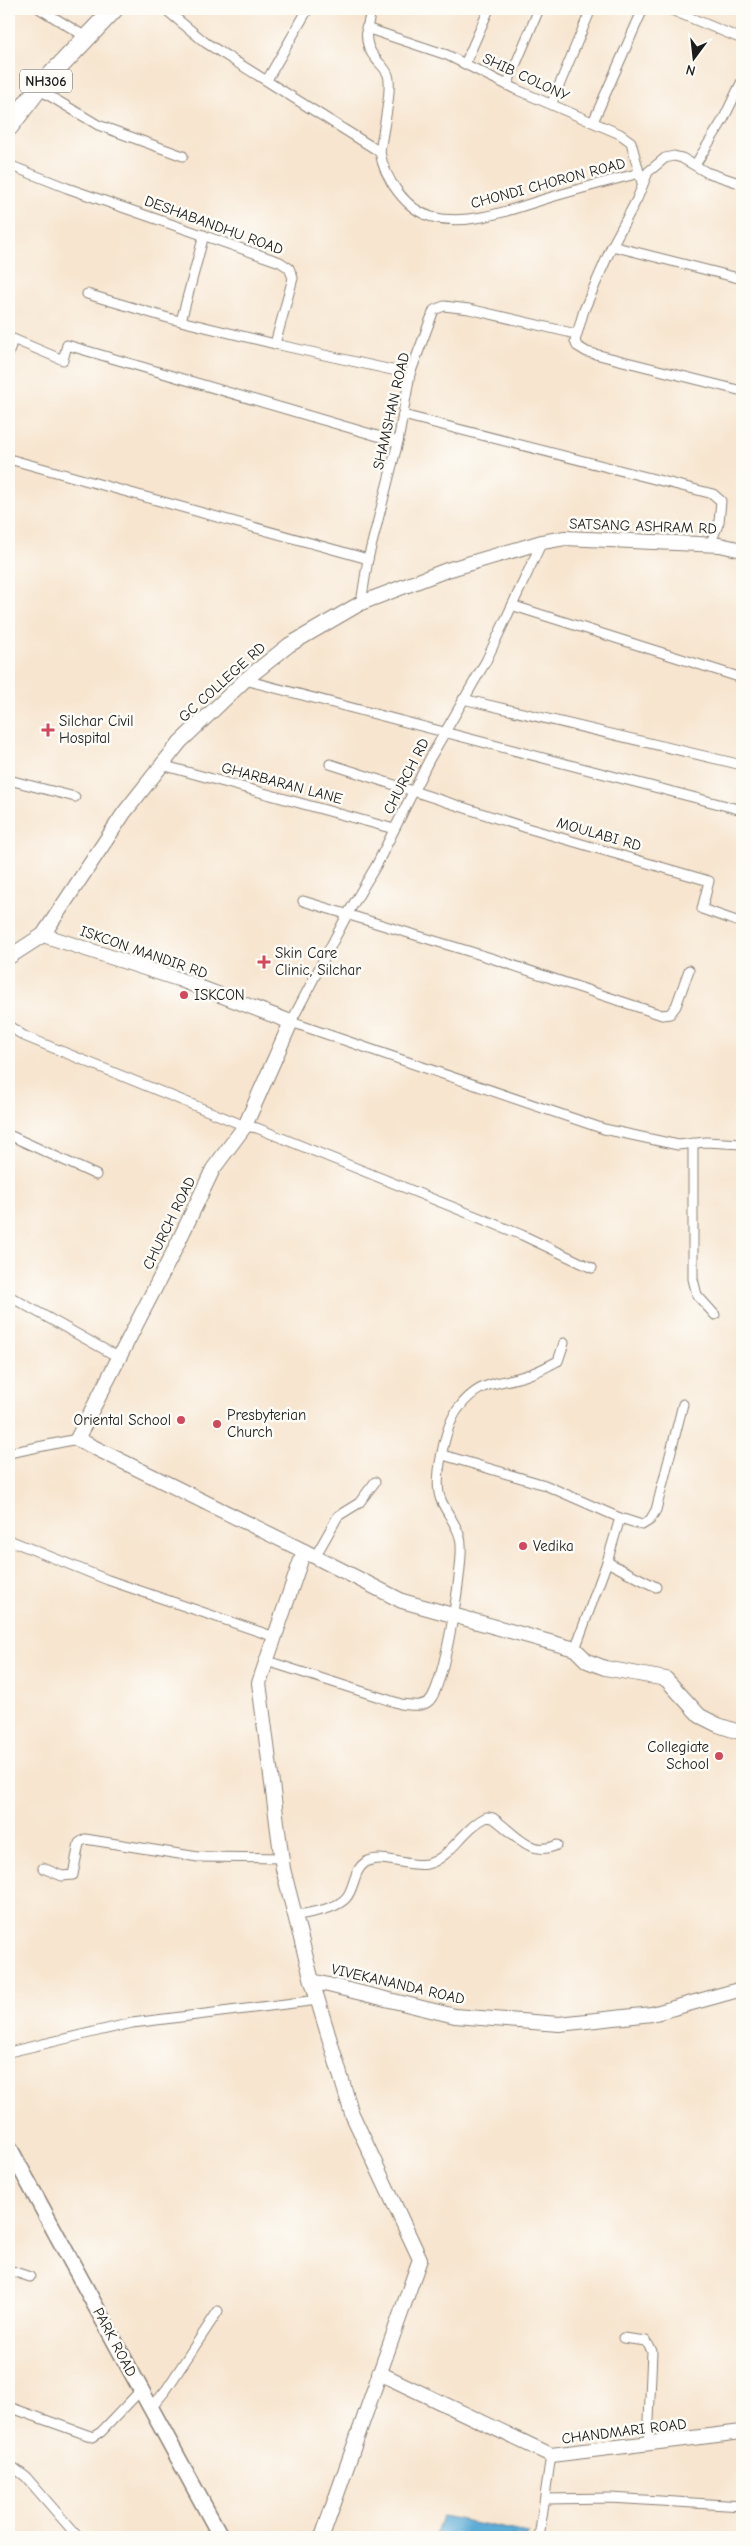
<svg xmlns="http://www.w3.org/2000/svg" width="751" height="2546" font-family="'Comic Neue',sans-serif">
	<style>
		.water { fill: #5bacd6; stroke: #3c6479 }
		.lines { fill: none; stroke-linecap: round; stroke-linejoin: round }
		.street-casing { stroke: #8a8076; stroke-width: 11 }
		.secondary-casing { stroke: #8a8076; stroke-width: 16 }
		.primary-casing { stroke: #8a8076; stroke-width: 18 }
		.highway-casing { stroke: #8a8076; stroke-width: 20 }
		.street { stroke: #fff; stroke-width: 9 }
		.secondary { stroke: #fff; stroke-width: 14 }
		.primary { stroke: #fff; stroke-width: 15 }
		.highway { stroke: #fff; stroke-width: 18 }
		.poi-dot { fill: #d1495b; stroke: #fdfcf7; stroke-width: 2 }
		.labels { text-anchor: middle; stroke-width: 5; stroke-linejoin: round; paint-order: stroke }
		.shield { fill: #fdfcf7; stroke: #605f5e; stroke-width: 1 }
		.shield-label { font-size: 14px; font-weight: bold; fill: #1c1c1c }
		.street-label { font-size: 15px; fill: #1c1c1c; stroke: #fdfcf7 }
		.poi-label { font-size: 15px; fill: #1c1c1c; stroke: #fdfcf7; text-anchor: start }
	</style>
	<rect width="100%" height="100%" fill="#fdfcf7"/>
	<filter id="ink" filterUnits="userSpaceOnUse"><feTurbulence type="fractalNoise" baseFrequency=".02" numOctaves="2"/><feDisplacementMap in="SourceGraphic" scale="10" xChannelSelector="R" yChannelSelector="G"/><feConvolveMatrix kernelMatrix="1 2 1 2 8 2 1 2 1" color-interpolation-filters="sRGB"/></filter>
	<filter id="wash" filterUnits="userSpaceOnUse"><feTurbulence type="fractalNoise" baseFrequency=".0096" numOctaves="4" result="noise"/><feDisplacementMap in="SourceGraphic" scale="20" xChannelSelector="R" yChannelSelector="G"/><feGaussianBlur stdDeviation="1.12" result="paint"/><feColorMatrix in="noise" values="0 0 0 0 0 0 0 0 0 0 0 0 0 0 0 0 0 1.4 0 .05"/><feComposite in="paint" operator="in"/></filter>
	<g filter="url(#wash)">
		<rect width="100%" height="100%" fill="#f7e5cf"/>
		<polygon class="water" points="442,2516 528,2533 527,2537 435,2537"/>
	</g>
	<g filter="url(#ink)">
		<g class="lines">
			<g class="street-casing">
				<g id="street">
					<polyline points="40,9 86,37"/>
					<polyline points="165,9 206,43 380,152"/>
					<path d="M 372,9 C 366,28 362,43 376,59 C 380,64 386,69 388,75 C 393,89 382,134 380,152 C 384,178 406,210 432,217 C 472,227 517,207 555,196 C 583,188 612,180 640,173"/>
					<polyline points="669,9 742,39"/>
					<polyline points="366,28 447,55 515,89 620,134 631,142 642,183"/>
					<polyline points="465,64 489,9"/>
					<polyline points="267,80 308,9"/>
					<polyline points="507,85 539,9"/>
					<polyline points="38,89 98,125 183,156"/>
					<polyline points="551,105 591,9"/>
					<polyline points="593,122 643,9"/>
					<polyline points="9,165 67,188 280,262 289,268 293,278 275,344 410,374"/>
					<polyline points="695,165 723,120 742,81"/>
					<polyline points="612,246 637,199 648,172 665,158 674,156 682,158 706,172 742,184"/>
					<polyline points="742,279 612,246 584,310 575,341 577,346 587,352 742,391"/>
					<polyline points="87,294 168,318 275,344"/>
					<polyline points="181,321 204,235"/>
					<polyline points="9,352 13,339 63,360 67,345 398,442"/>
					<polyline points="403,415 713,494 721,501 719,522 710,545"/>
					<polyline points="9,459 368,559"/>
					<polyline points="542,542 486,661 429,760 377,864 347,915 291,1022 604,1129 678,1145 706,1142 742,1144"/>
					<polyline points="361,603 368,559 398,442 410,374 434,310 444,306 469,309 576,334"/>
					<polyline points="514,606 742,678"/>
					<polyline points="245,680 742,810"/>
					<polyline points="463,699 742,765"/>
					<polyline points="330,764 527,828 709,881 702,909 742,923"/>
					<polyline points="162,765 394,829"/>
					<polyline points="9,780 75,797"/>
					<polyline points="303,901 491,958 662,1015 670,1014 676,1006 689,970"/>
					<polyline points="9,1026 24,1036 245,1126 257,1128 522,1235 592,1268"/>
					<polyline points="9,1135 96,1175"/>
					<polyline points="693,1143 693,1279 697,1295 715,1315"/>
					<polyline points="9,1296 118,1357"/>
					<polyline points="9,1453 77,1439"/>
					<polyline points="443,1455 545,1485 620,1518"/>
					<polyline points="9,1540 108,1580 275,1637"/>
					<polyline points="315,1557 338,1516 359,1503 375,1482"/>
					<polyline points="607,1562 656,1587"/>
					<polyline points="575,1649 607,1562 620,1518 642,1525 650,1520 656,1510 683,1404"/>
					<path d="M 267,1661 L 401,1704 C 411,1705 422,1708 430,1700 C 444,1685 463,1569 461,1545 C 461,1530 447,1514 441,1500 C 433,1482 445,1426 458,1409 C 481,1378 499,1386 530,1374 C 540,1371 549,1365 558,1361 L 564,1343"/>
					<polyline points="43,1868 62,1876 73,1875 79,1843 85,1839 198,1857 282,1858"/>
					<path d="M 295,1916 C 310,1912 335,1910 346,1898 C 355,1888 353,1870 366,1862 C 384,1853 408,1868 427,1864 C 451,1858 464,1827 487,1817 L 493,1818 C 514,1832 529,1858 557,1845"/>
					<polyline points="9,2052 132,2023 318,2000"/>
					<polyline points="9,2270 30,2277"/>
					<polyline points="623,2338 646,2341 652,2351 648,2444"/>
					<polyline points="9,2407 93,2437 101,2432 141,2390"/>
					<polyline points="151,2408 166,2390 218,2311"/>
					<polyline points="9,2464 26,2477 78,2537"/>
					<polyline points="545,2499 611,2498 742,2506"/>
					<polyline points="539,2537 551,2455"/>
				</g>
			</g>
			<g class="secondary-casing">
				<g id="secondary">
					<polyline points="43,935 178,979 291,1022 245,1126 213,1169 173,1253 77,1439 304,1551 259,1683 283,1869 312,1981 352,2114 420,2259 322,2537"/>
					<polyline points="9,957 43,935 124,813 180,742 245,680 289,645 361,603 447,570 542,542 565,538 720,545 742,550"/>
					<polyline points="304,1551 402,1601 575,1649 587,1661 605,1668 666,1679 700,1716 718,1725 742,1733"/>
					<polyline points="312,1981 455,2016 559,2024 652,2014 742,1989"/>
					<polyline points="379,2373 551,2455 742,2432"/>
				</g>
			</g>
			<g class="primary-casing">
				<polyline id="primary" points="9,2147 221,2537"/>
			</g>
			<g class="highway-casing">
				<polyline id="highway" points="9,127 38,89 114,9"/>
			</g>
			<use href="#street" class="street"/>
			<use href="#secondary" class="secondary"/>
			<use href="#primary" class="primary"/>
			<use href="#highway" class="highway"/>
		</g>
	</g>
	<g class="poi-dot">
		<path d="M45.5 722.5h5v5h5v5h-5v5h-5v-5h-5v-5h5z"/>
		<path d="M261.5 954.5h5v5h5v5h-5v5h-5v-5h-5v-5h5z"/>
		<circle cx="184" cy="995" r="5"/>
		<circle cx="181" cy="1420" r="5"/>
		<circle cx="217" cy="1424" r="5"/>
		<circle cx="523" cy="1546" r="5"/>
		<circle cx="719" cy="1756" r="5"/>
	</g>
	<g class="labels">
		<rect class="shield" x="20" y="69.5" width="52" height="23" rx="4"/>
		<g class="shield-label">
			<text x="46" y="86">NH306</text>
		</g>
		<g class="street-label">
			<text transform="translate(526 77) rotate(25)" y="5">SHIB COLONY</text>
			<text transform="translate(548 183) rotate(-15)" y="5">CHONDI CHORON ROAD</text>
			<text transform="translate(214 225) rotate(20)" y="5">DESHABANDHU ROAD</text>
			<text transform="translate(391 411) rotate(-77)" y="5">SHAMSHAN ROAD</text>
			<text transform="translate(643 526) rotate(2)" y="5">SATSANG ASHRAM RD</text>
			<text transform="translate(222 682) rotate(-42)" y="5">GC COLLEGE RD</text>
			<text transform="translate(406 776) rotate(-63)" y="5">CHURCH RD</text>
			<text transform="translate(282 783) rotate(15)" y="5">GHARBARAN LANE</text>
			<text transform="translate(599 834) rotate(16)" y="5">MOULABI RD</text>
			<text transform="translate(144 952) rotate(19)" y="5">ISKCON MANDIR RD</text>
			<text transform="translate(169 1223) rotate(-64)" y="5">CHURCH ROAD</text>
			<text transform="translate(398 1984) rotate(13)" y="5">VIVEKANANDA ROAD</text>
			<text transform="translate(115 2342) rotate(62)" y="5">PARK ROAD</text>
			<text transform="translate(624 2431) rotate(-7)" y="5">CHANDMARI ROAD</text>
		</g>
		<g class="poi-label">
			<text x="59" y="726">Silchar Civil<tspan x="59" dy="17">Hospital</tspan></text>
			<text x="275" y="958">Skin Care<tspan x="275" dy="17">Clinic, Silchar</tspan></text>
			<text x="194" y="1000">ISKCON</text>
			<text x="227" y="1420">Presbyterian<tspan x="227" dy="17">Church</tspan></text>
			<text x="171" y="1425" text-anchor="end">Oriental School</text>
			<text x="533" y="1551">Vedika</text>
			<text x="709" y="1752" text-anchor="end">Collegiate<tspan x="709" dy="17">School</tspan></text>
		</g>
	</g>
	<rect width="751" height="2546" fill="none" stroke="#fdfcf7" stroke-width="30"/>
	<g transform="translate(694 58) rotate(195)" stroke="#fdfcf7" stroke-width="4" paint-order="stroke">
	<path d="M0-4L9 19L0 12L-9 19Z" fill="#1c1c1c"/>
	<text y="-8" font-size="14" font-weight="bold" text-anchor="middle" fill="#1c1c1c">N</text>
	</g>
</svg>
